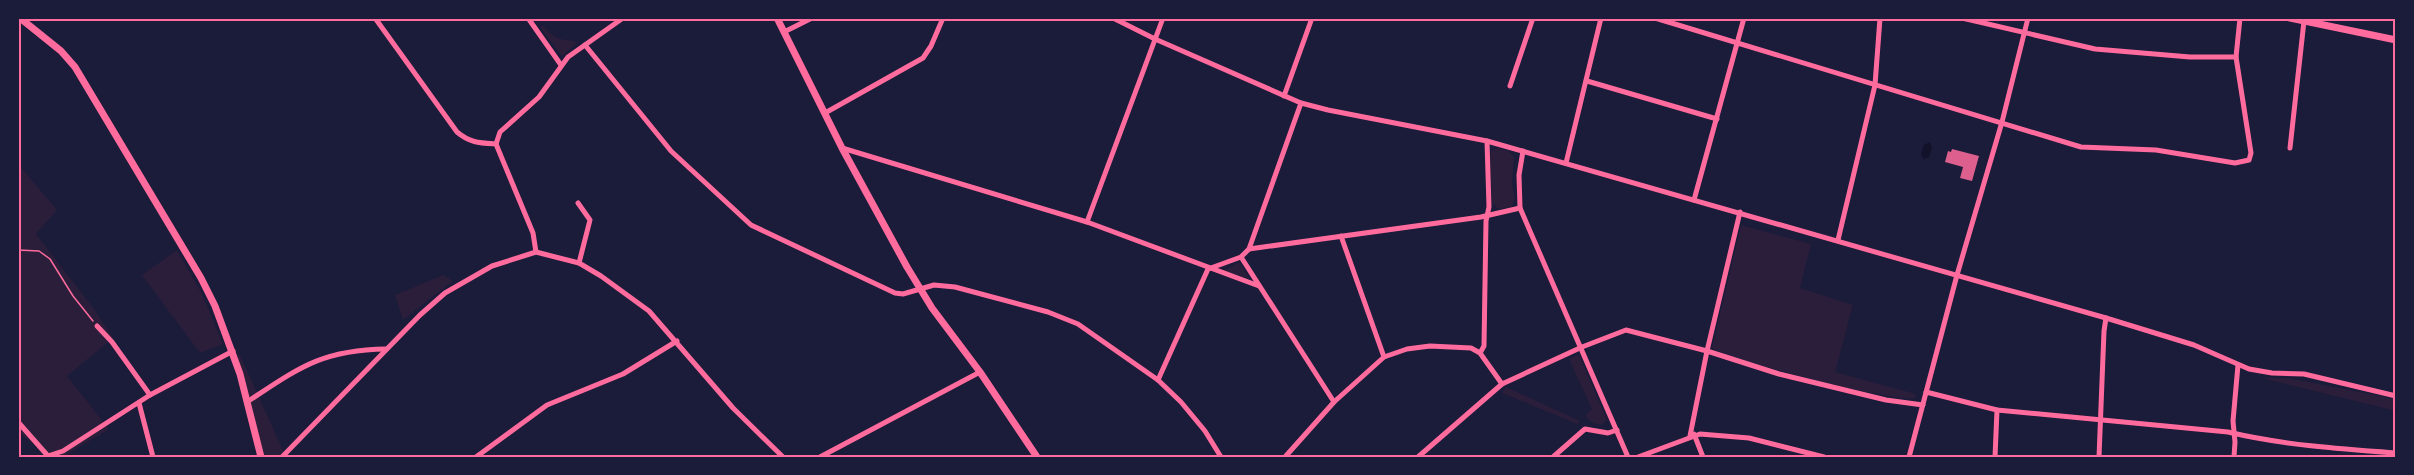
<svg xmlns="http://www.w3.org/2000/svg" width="2414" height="475" font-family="Inter,sans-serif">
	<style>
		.green { fill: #2a1e3b }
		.water { fill: #12122b }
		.building { fill: #dd5f8e }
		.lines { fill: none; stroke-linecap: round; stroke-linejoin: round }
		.path { stroke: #ff6b9d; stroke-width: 1.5 }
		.minor { stroke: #ff6b9d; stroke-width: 5 }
		.tertiary { stroke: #ff6b9d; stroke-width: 7 }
		.neatline { fill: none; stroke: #ff6b9d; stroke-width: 2 }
	</style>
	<rect width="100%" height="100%" fill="#1b1b3a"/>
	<g class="green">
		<path d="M 542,25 C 556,40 559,39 578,42 L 562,56 L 541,29 Z"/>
		<polygon points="1498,148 1508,151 1514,157 1512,183 1515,199 1511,207 1499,209 1492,203 1490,155 1491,151"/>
		<polygon points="18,164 57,210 36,234 94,309 113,338 67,376 109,429 63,457 45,457 42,451 18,432"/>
		<path d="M 1741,225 L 1811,244 L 1800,288 L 1853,305 L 1835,372 L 1916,394 L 1915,398 C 1892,403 1734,361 1712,348 Z"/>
		<polygon points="177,250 201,292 223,344 200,353 142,275"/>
		<polygon points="1239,262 1250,279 1249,279 1223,271"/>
		<polygon points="443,275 453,281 403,320 395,295"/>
		<polygon points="240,355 286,457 263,457 236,356"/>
		<polygon points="1579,355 1607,420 1601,425 1593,423 1585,416 1592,409 1569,359"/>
		<polygon points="2262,378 2288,378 2396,399 2396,411"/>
		<polygon points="1506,387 1580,421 1577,424 1502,393"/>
	</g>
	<polygon class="water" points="1930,142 1932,148 1929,157 1924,159 1921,154 1924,145"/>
	<polygon class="building" points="1952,149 1979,156 1972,181 1960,178 1963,167 1945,162 1948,151 1951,152"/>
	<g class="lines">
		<polyline class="path" points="18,250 39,251 50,259 73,296 93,321"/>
		<g class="minor">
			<path d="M 375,18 L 457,132 C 470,143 480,143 496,144"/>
			<polyline points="528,18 561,65"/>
			<polyline points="1113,18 1155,39 1301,103 1328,110 1487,141 2106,318 2194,345 2249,369 2272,373 2304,374 2396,396"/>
			<polyline points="1655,18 2081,147 2156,150 2235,163 2249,160 2251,153 2236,57 2240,18"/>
			<polyline points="1962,18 2095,49 2190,57 2236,57"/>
			<polyline points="784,32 812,18"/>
			<polyline points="585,45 671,151 751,225 895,293 903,294 934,285 955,287 1048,312 1078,324 1158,380 1181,402 1205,431 1221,457"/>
			<polyline points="1587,81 1717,119"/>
			<polyline points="1510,86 1533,18"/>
			<polyline points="1284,96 1312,18"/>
			<polyline points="825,113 923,58 931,46 943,18"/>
			<polyline points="1487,141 1489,207 1486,221 1484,346 1480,353 1502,384"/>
			<polyline points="496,144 500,132 539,97 568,57 623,18"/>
			<polyline points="496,144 533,233 536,252"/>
			<polyline points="842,148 1087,222 1259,286"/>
			<polyline points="2290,148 2304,21"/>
			<polyline points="1523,151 1519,175 1520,208 1628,457"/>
			<polyline points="1566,163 1601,18"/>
			<polyline points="1694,200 1744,18"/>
			<polyline points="578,203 590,220 579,263"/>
			<polyline points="1087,222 1163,18"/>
			<polyline points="1341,236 1384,357"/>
			<polyline points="1838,240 1875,85 1880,18"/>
			<polyline points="1249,249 1481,217 1520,208"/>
			<polyline points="1241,257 1334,402"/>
			<polyline points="97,326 112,342 150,395"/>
			<polyline points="1158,380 1208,269 1241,257 1249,249 1301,103"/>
			<path d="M 1926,392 L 1997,410 L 2228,432 C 2283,445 2340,449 2396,453"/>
			<path d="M 247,402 C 299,368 321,350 386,349"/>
			<polyline points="139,403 153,457"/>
			<polyline points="18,422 48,456"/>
			<polyline points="1694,434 1703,457"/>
			<polyline points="1690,436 1707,351 1740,212"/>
			<polyline points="45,457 63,451 150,395 233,351"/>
			<polyline points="282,457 420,315 445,293 492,266 536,252 579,263 601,276 649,311 733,408 783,457"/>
			<polyline points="476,457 547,405 623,374 677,341"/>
			<polyline points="820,457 980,372"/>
			<polyline points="1285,457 1334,402 1384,357 1407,349 1430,346 1471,348 1480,353"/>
			<polyline points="1418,457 1502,384 1582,347 1626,330 1707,351 1779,374 1886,400 1923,405"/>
			<polyline points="1553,457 1585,429 1608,433 1617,430"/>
			<polyline points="1638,457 1700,434 1749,438 1824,457"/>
			<polyline points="1909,457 1957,275 2002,122 2028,18"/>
			<polyline points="1995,457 1997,410"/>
			<polyline points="2099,457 2104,331 2106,318"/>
			<polyline points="2234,457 2235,442 2233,421 2238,365"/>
		</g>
		<g class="tertiary">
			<polyline points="20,18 61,51 75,67 201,278 215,306 240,374 261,457"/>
			<polyline points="777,18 842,148 907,267 932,308 980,372 1037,457"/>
			<polyline points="2290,18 2396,40"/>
		</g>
	</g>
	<rect width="2414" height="475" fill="none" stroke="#1b1b3a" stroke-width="39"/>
	<rect x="20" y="20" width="2374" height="436" class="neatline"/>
</svg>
